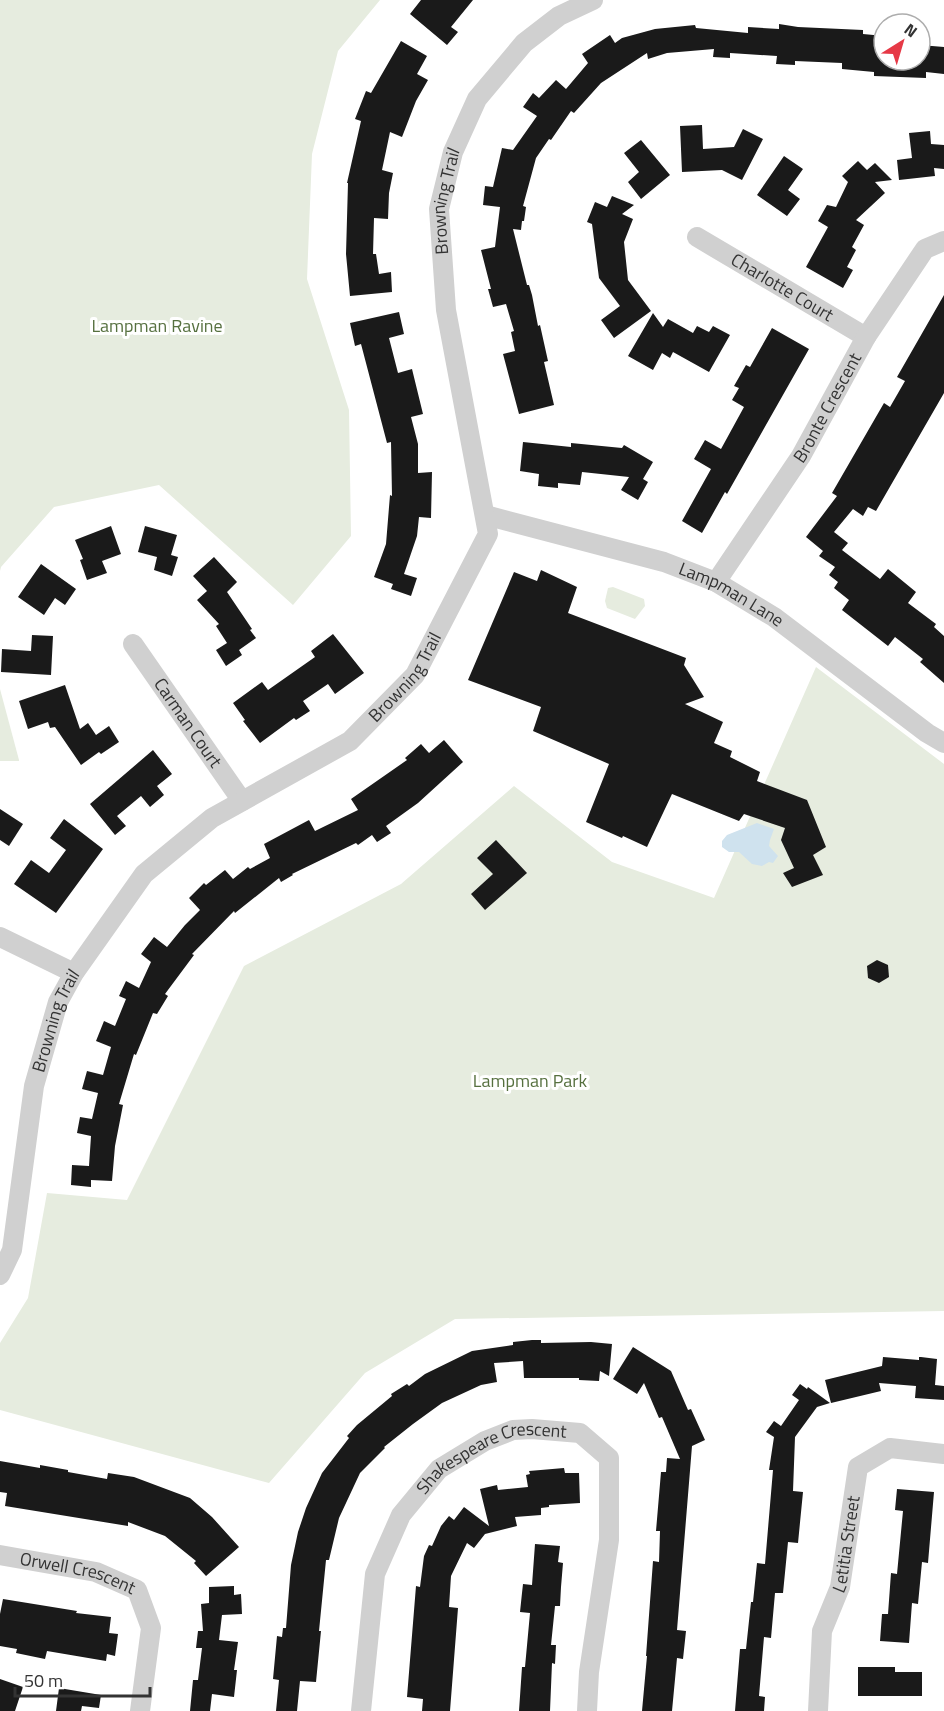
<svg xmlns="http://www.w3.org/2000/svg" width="944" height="1711" font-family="'Titillium Web',sans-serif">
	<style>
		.green { fill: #e6ecdf }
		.water { fill: #cfe2ee }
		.building { fill: #1a1a1a }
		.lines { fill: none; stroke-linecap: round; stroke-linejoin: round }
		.minor { stroke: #d0d0d0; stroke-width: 20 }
		.labels { text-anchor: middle; stroke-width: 6; stroke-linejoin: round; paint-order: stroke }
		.street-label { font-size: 18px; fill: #333; stroke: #fff }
		.park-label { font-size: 18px; fill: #56703f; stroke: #fff }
	</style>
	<rect width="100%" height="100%" fill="#fff"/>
	<g class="green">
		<polygon points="0,0 380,0 338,51 312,154 307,279 349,410 351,536 293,605 159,485 54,507 1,567 0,571"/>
		<polygon points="613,587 644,599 645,606 635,619 607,608 605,601 608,588"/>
		<polygon points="816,667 944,764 944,1311 455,1319 365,1373 269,1483 0,1410 0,1343 28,1298 47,1193 127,1200 244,966 401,884 514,786 612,862 714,898"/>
		<polygon points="0,689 19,760 19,761 0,761"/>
	</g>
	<polygon class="water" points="757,823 774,829 770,840 769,846 778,856 773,863 769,862 762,866 752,864 739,852 729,852 722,847 722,841 727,835"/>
	<g class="building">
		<polygon points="421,0 473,0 451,27 458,32 447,45 410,14"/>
		<polygon points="779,24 798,27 863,30 863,34 884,36 884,60 920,60 920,45 944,47 944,74 926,72 926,78 874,76 874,72 842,69 842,63 795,61 795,65 776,64 777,56 730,53 730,58 713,57 714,49 667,53 648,59 647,53 601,83 574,113 571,111 551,140 549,139 536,158 523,206 526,207 524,221 522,221 521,230 513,229 527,285 529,285 532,295 538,326 540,325 548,361 544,362 554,405 519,414 503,354 515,351 511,332 514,331 506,304 493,307 488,289 491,289 481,250 495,247 500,207 483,205 485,186 493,187 502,148 513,150 537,116 523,107 533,93 539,98 556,80 566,89 588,63 582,54 610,35 615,43 622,38 655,29 695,25 696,28 748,33 748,27 779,29"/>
		<polygon points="401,41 427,56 417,74 428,80 416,101 402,137 390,132 382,170 393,173 389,193 388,219 374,218 373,254 376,254 379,274 391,272 392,292 350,296 346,254 348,183 347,183 361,121 355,119 366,91 371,93"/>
		<polygon points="702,125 703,149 734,147 743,129 763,139 742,180 722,170 682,172 680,126"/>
		<polygon points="930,131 931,144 944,145 944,169 934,168 935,176 899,180 897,160 912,158 909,133"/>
		<polygon points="641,140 670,175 641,199 628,182 639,172 624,153"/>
		<polygon points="784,156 803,169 788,190 800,199 787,216 757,195"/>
		<polygon points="858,161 867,170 875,163 892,180 875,182 885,193 856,220 864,225 852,247 856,250 847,267 853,270 843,288 806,267 828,227 818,221 827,205 836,207 848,182 842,176"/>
		<polygon points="612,196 634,205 622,214 633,219 624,242 628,280 651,311 614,338 601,320 620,306 599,278 592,224 587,222 595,202 607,207"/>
		<polygon points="944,295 944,393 876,511 868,507 863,516 853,509 834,532 848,543 842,550 880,579 888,569 916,592 908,603 936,624 934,627 944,636 944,683 920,662 923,659 895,637 888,646 842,610 849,600 834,588 838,582 829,575 835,567 819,556 823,551 806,537 837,496 832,493 884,403 890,407 905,381 897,377"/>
		<polygon points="399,312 404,334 389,338 398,373 412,369 423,414 411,417 418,444 418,473 432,472 431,518 419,517 417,536 404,574 417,578 411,596 391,589 393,584 374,577 386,544 390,495 392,496 391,442 387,443 361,344 355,346 350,323"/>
		<polygon points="653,313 663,327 668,319 693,333 697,326 709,332 713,326 730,335 709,372 673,352 670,358 662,353 653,370 628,356"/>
		<polygon points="772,328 809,349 727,494 725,492 702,533 682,521 711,469 694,459 705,440 721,449 744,407 732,400 739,388 734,386 746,365 750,367"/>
		<polygon points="523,442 571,447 571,443 622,448 624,445 653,462 643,479 648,482 638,500 621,490 629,477 582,472 580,485 558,483 558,488 538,486 539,474 520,471"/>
		<polygon points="111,526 121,554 102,561 107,573 87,580 80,560 83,559 75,540"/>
		<polygon points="145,526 177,535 171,555 178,557 172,576 154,570 157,557 138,552"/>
		<polygon points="214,557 237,582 227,592 252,629 250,630 256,638 239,650 242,655 226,666 216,650 227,643 216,626 219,624 197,600 207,591 193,576"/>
		<polygon points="41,564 76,589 65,605 55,598 44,615 18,597"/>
		<polygon points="541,570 577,587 568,613 686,658 684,665 704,697 685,704 723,722 714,743 732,751 730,757 760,772 757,781 807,800 826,847 813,855 823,875 792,887 783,873 794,868 781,840 785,828 744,814 739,821 672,794 647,847 623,836 622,838 586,822 609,764 533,731 541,707 468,680 514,572 537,581"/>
		<polygon points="333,634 364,673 335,694 328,684 303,701 310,711 296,720 294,718 260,743 243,721 245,720 233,703 262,682 268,690 315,657 311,651"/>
		<polygon points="32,635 53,636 51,675 1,672 2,649 31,651"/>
		<polygon points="65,685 80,729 88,723 96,735 109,726 119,742 101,754 99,752 81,765 55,727 50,728 48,722 28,729 19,701"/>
		<polygon points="444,740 463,762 418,803 386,826 391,833 377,842 372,835 358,845 356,843 292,874 293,875 281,882 279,878 235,913 234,911 192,954 194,955 165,994 168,996 157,1014 153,1013 136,1055 134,1054 119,1104 123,1105 115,1146 112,1181 91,1180 91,1187 71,1185 72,1165 89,1166 91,1136 77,1133 80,1117 92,1119 98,1093 82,1089 87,1071 103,1075 111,1047 96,1041 104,1021 115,1026 126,999 119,996 126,981 139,988 151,962 141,954 154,937 167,947 185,925 200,910 189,898 204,883 206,885 225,870 233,879 248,867 250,869 270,858 264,844 309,820 315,831 358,810 351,799 407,760 405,758 421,744 429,753"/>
		<polygon points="153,750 172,774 157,786 164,795 150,807 141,796 117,816 126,826 115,835 90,804"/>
		<polygon points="0,809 23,824 9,846 0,840"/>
		<polygon points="64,819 103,849 56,913 14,884 31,860 49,873 66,850 50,838"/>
		<polygon points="496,840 527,873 485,910 471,894 493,874 477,858"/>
		<polygon points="877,960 888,965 889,977 879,983 868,978 867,966"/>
		<polygon points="532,1340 541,1340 541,1343 591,1342 612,1344 609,1376 600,1371 599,1381 579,1380 579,1378 524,1378 523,1361 494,1363 497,1382 481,1385 442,1403 413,1424 384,1447 385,1448 360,1473 339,1518 329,1560 326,1560 319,1631 321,1631 316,1682 300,1681 297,1711 276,1711 279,1680 273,1679 277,1636 282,1637 283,1628 286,1628 291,1565 298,1532 306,1508 322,1473 349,1438 347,1436 357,1425 392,1396 391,1394 407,1384 409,1386 425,1374 472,1351 513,1345 513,1342"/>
		<polygon points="633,1347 671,1371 688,1410 691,1409 705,1440 692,1446 677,1630 686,1631 683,1659 677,1658 672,1711 642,1711 647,1656 646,1656 653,1561 659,1562 660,1531 656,1531 661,1472 666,1472 667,1458 680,1459 662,1417 659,1418 644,1383 637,1394 613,1379"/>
		<polygon points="883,1357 919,1360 919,1357 921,1357 937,1359 935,1385 944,1386 944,1400 915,1398 916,1386 879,1383 881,1391 831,1403 825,1380 882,1366"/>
		<polygon points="800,1384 807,1389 808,1387 830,1403 817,1407 795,1437 793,1491 803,1492 798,1543 788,1542 783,1593 775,1593 771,1638 764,1637 759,1696 765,1697 764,1711 735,1711 740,1649 746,1649 751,1602 753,1602 757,1563 765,1564 773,1470 769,1470 774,1437 766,1432 774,1421 781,1426 799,1400 792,1395"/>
		<polygon points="0,1461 40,1468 40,1465 68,1470 68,1472 107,1479 108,1473 134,1477 190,1498 212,1517 239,1547 206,1576 194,1563 196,1561 165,1536 128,1522 128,1526 5,1506 7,1493 0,1492"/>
		<polygon points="564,1468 565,1473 579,1473 580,1503 549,1505 549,1507 541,1508 541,1515 515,1517 517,1526 485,1534 474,1548 467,1543 451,1576 449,1607 458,1608 450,1711 422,1711 423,1699 407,1697 416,1586 420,1587 424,1556 429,1545 432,1546 441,1526 449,1516 454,1520 464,1507 489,1526 480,1489 497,1485 498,1490 528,1487 526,1475 530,1474 529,1471"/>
		<polygon points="897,1489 934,1492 928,1563 922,1562 918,1604 912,1603 909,1643 880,1641 882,1614 888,1614 891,1573 897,1574 903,1511 895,1510"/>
		<polygon points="535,1544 560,1546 558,1562 563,1563 561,1587 560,1606 555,1606 551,1645 556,1645 555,1664 552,1663 550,1711 519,1711 522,1667 525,1667 530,1613 520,1612 522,1593 523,1584 532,1585"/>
		<polygon points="234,1586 234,1595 241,1594 242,1614 222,1615 219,1640 238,1642 234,1670 237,1670 234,1697 212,1694 210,1711 190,1711 193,1680 198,1680 202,1648 196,1648 198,1631 203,1631 201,1604 209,1603 209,1587"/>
		<polygon points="3,1599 77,1611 76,1613 111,1617 109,1633 118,1634 115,1656 107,1654 106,1661 47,1651 45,1659 16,1653 17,1649 0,1646 0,1614"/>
		<polygon points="858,1667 895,1667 895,1672 922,1672 922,1696 858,1696"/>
		<polygon points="0,1679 23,1687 15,1711 0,1711"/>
		<polygon points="59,1688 101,1695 99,1708 82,1706 81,1711 56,1711"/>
	</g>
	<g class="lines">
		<g class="minor">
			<path id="s1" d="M 697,237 L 866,337"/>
			<path id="s2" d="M 485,515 L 664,562 L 716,582 L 774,617 L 927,733 L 944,743"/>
			<path id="s3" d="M 716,582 L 801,456 L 866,337 L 925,249 L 944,241"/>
			<path id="s4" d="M 133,644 L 242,801"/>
			<polyline points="0,937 74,973"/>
			<path id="s5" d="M 0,1275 L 12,1250 L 34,1086 L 58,1002 L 74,973 L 144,874 L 212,818 L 350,741 L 415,675 L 488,534 L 446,310 L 439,209 L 453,152 L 477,99 L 524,43 L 559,16 L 593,0"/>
			<path id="s6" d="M 0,1555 L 96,1572 L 137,1590 L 151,1628 L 140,1711"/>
			<path id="s7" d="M 361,1711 L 375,1574 L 401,1515 L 439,1469 L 485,1441 L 513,1430 L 532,1429 L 580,1433 L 609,1458 L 609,1540 L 589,1672 L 587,1711"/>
			<path id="s8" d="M 818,1711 L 822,1631 L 840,1587 L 858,1467 L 890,1448 L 944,1454"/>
		</g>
	</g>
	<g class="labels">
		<g class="street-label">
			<text dy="6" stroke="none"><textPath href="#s5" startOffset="1270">Browning Trail</textPath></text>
			<text dy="6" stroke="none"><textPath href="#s1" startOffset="99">Charlotte Court</textPath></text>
			<text dy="6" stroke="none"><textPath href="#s3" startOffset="207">Bronte Crescent</textPath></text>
			<text dy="6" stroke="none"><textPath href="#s2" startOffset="260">Lampman Lane</textPath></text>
			<text dy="6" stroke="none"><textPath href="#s5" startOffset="766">Browning Trail</textPath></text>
			<text dy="6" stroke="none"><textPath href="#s4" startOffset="96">Carman Court</textPath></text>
			<text dy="6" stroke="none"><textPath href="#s5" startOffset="262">Browning Trail</textPath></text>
			<text dy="6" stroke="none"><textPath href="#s7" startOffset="316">Shakespeare Crescent</textPath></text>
			<text dy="6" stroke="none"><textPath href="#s8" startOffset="171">Letitia Street</textPath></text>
			<text dy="6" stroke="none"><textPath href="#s6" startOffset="80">Orwell Crescent</textPath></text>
		</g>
		<g class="park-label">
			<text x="157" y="332">Lampman Ravine</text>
			<text x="530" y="1087">Lampman Park</text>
		</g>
	</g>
	<g transform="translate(902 42) rotate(37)"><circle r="28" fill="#ffffff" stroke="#adadad" stroke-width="1.5"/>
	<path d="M0-4.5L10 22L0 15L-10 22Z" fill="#e63946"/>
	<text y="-9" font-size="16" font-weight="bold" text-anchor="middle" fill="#333333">N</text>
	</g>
	<path d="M15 1687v9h135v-9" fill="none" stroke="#333333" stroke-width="3"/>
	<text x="24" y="1687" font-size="18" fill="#333333" stroke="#ffffff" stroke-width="4.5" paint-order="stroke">50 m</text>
</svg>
